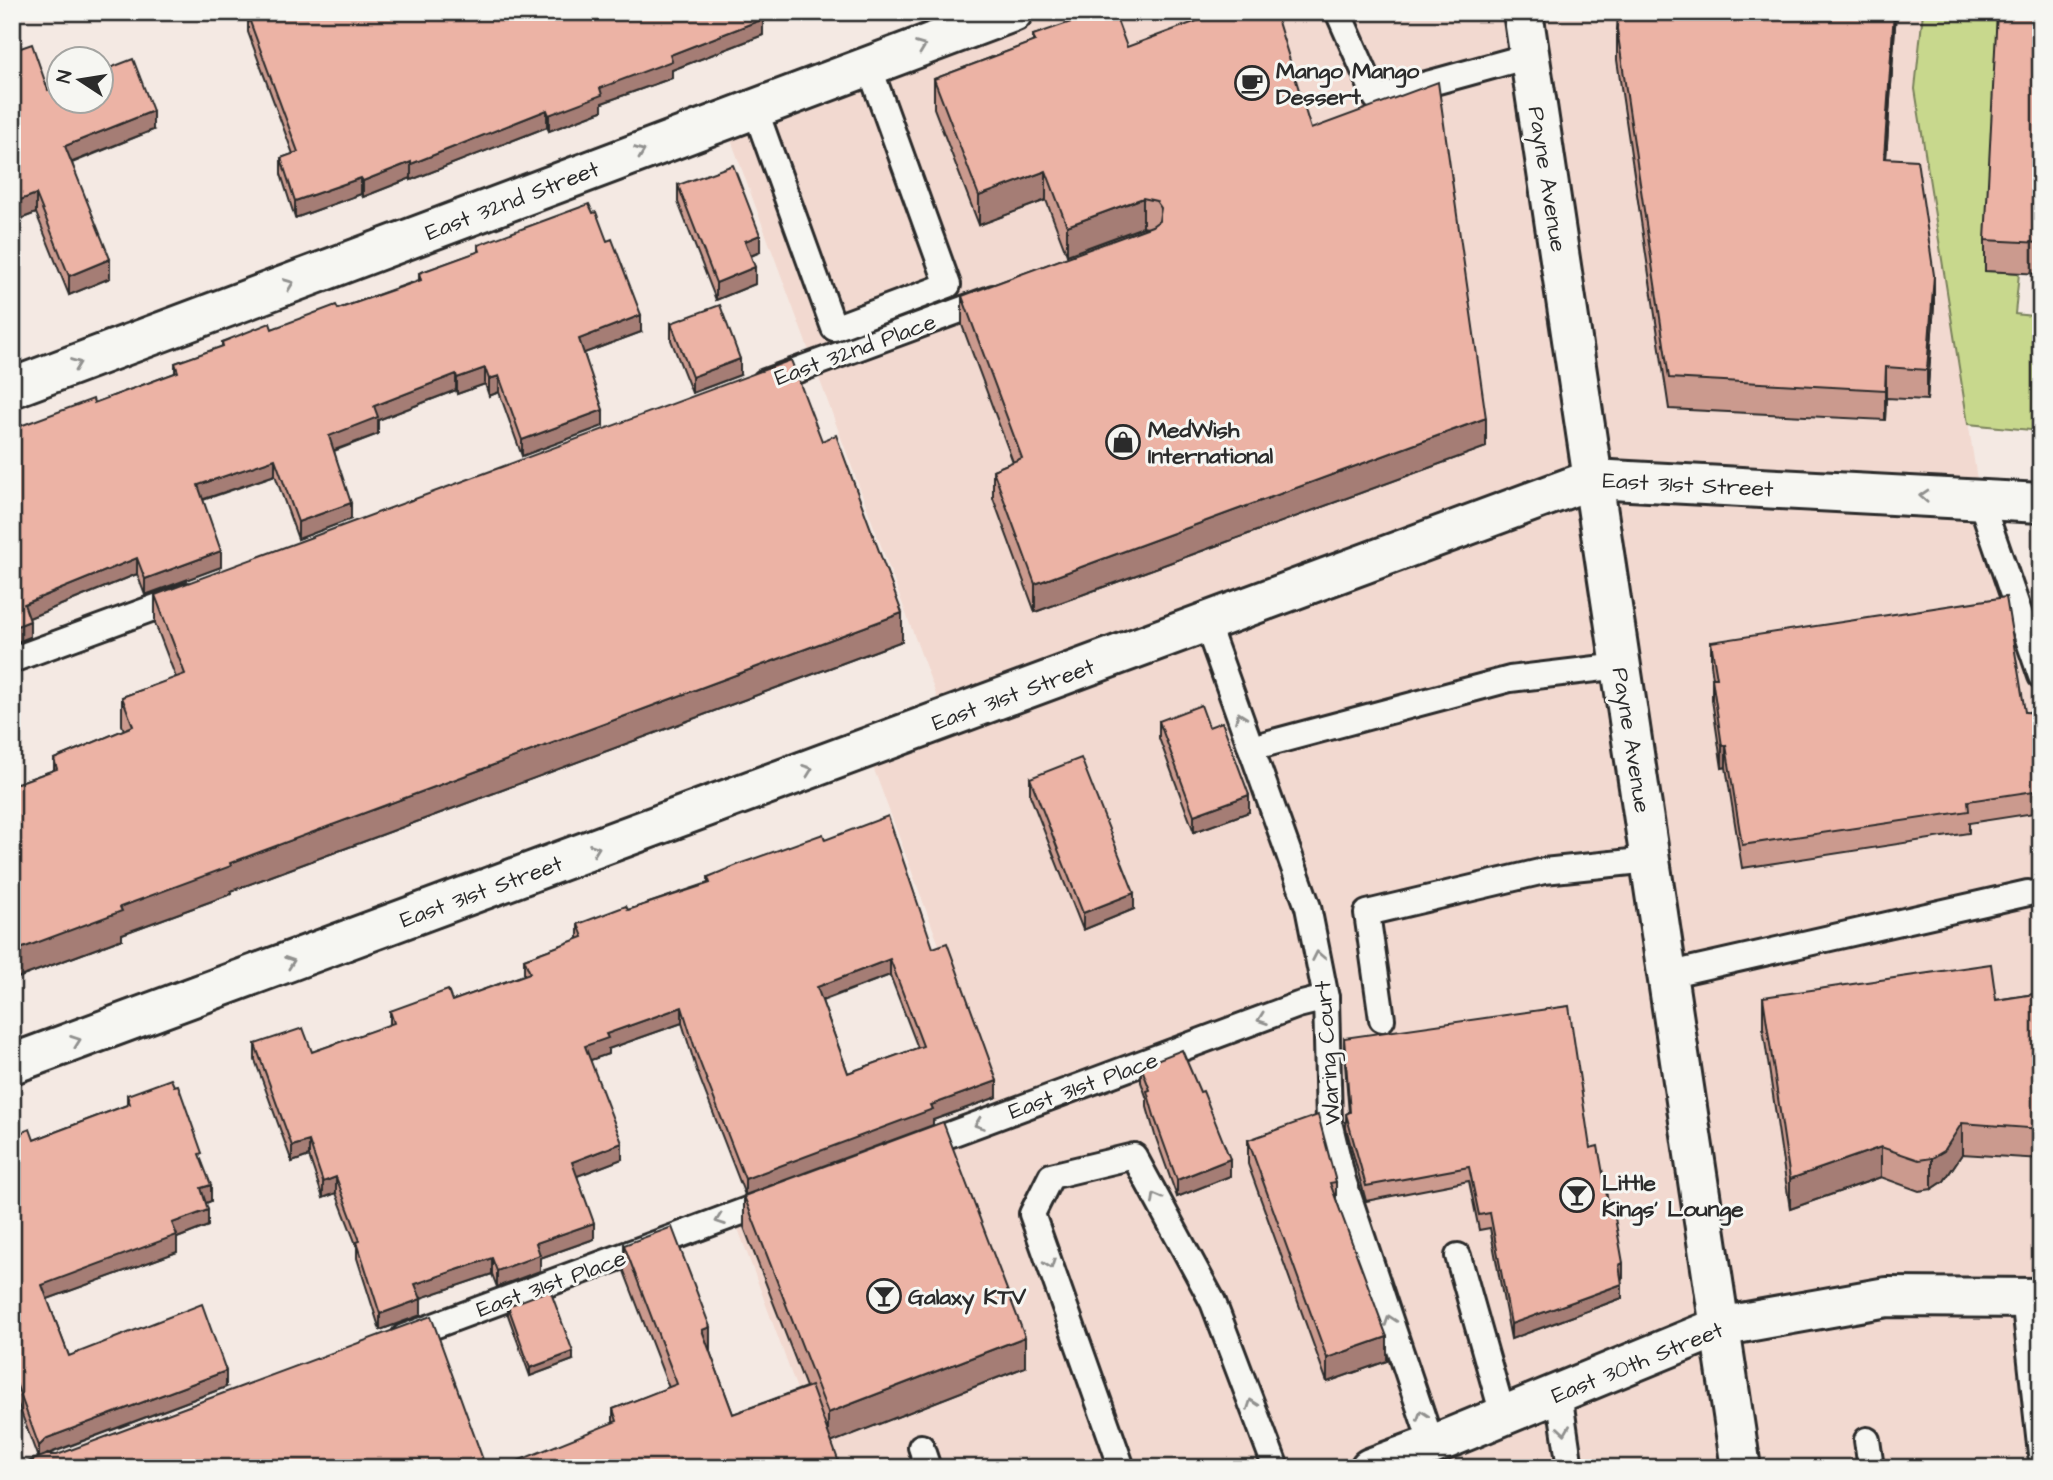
<svg xmlns="http://www.w3.org/2000/svg" width="2053" height="1480" font-family="'Architects Daughter',sans-serif">
	<style>
		.built { fill: #f2d9d0 }
		.green { fill: #c8d88d; stroke: #7a825c; stroke-width: 2 }
		.lines { fill: none; stroke-linecap: round; stroke-linejoin: round }
		.lane-casing { stroke: #2b2b2b; stroke-width: 30 }
		.street-casing { stroke: #2b2b2b; stroke-width: 44 }
		.secondary-casing { stroke: #2b2b2b; stroke-width: 44 }
		.lane { stroke: #f6f6f2; stroke-width: 24 }
		.street { stroke: #f6f6f2; stroke-width: 38 }
		.secondary { stroke: #f6f6f2; stroke-width: 38 }
		.wall { fill: #cb9a8e; stroke: #2b2b2b; stroke-width: 2; fill-rule: evenodd }
		.shaded-wall { fill: #a57d74; stroke: #2b2b2b; stroke-width: 2 }
		.building { fill: #ecb3a5; stroke: #2b2b2b; stroke-width: 2; fill-rule: evenodd }
		.oneway { stroke: #90908e }
		.labels { text-anchor: middle; stroke-width: 6; stroke-linejoin: round; paint-order: stroke }
		.poi-label { font-size: 23px; font-weight: bold; fill: #2b2b2b; stroke: #f6f6f2; text-anchor: start }
		.street-label { font-size: 23px; fill: #2b2b2b; stroke: #f6f6f2 }
	</style>
	<rect width="100%" height="100%" fill="#f4e9e3"/>
	<filter id="ink" filterUnits="userSpaceOnUse"><feTurbulence type="fractalNoise" baseFrequency=".0143" numOctaves="2"/><feDisplacementMap in="SourceGraphic" scale="14" xChannelSelector="R" yChannelSelector="G"/><feConvolveMatrix kernelMatrix="1 2 1 2 8 2 1 2 1" color-interpolation-filters="sRGB"/></filter>
	<g filter="url(#ink)">
		<polygon class="built" points="1013,12 1923,12 1915,89 1923,128 1980,499 2041,676 2041,1468 826,1468 733,1215 1002,1115 866,748 945,719 724,121"/>
		<polygon class="green" points="1923,12 1999,12 1985,270 2019,273 2015,314 2041,317 2041,431 1968,424 1915,89"/>
		<g class="lines">
			<g class="lane-casing">
				<g id="lane">
					<polyline points="1338,12 1376,98 1529,56"/>
					<polyline points="755,109 834,328 948,285 869,66"/>
					<polyline points="765,382 993,298"/>
					<polyline points="1980,499 2041,676"/>
					<polyline points="1206,622 1308,907 1326,998 1329,1122 1343,1180 1432,1445"/>
					<polyline points="12,660 186,596"/>
					<polyline points="1251,748 1510,679 1621,666"/>
					<polyline points="1667,975 2028,893"/>
					<polyline points="1382,1019 1367,913 1544,871 1650,860"/>
					<polyline points="919,1146 1298,1005 1326,998"/>
					<polyline points="1458,1256 1503,1415"/>
					<polyline points="2024,1297 2041,1454"/>
					<polyline points="404,1337 774,1200"/>
					<polyline points="1559,1393 1570,1468"/>
					<polyline points="1867,1440 1871,1468"/>
					<polyline points="921,1447 928,1468"/>
					<polyline points="1122,1468 1032,1214 1051,1176 1134,1156 1213,1302 1276,1468"/>
				</g>
			</g>
			<g class="street-casing">
				<g id="street">
					<polyline points="12,388 1013,12"/>
					<polyline points="12,1064 1593,479 2041,503"/>
				</g>
			</g>
			<g class="secondary-casing">
				<g id="secondary">
					<polyline points="1523,12 1741,1468"/>
					<polyline points="1370,1468 1432,1445 1719,1327 1887,1297 2041,1298"/>
				</g>
			</g>
			<use href="#lane" class="lane"/>
			<use href="#street" class="street"/>
			<use href="#secondary" class="secondary"/>
		</g>
		<g class="wall">
			<polygon points="1896,12 1886,158 1934,305 1927,400 1886,398 1885,420 1669,409 1617,60 1617,29"/>
			<polygon points="2041,12 2041,274 1985,271 1985,240"/>
			<polygon points="248,16 576,17 763,35 672,70 672,78 602,103 602,111 549,131 547,127 411,180 411,178 363,197 361,194 295,218 281,174 281,158 293,154 248,32"/>
			<polygon points="1098,18 1127,47 1311,129 1486,447 1035,612 993,498 993,470 1013,462 962,325 962,296 1148,228 1143,227 1067,255 1046,200 979,225 934,108 934,79 1033,42 1033,35"/>
			<polygon points="48,90 153,130 72,163 110,278 69,295 36,213 12,222"/>
			<polygon points="678,185 760,252 751,256 755,284 716,300 678,202"/>
			<polygon points="478,245 641,332 584,353 603,426 522,456 499,392 489,396 485,384 457,394 456,390 378,420 378,434 334,451 351,519 298,539 275,475 203,500 221,567 145,595 137,574 29,618 30,637 12,644 12,429 94,403 175,373 175,363 222,347 222,342 272,329 338,309 419,280 419,273 478,252"/>
			<polygon points="671,323 740,375 692,393 671,340"/>
			<polygon points="155,595 902,641 231,891 231,894 122,934 122,939 12,980 12,785 54,770 54,759 124,730 122,725 122,697 176,678 155,623"/>
			<polygon points="1711,642 2025,712 2041,713 2041,812 1969,823 1969,833 1742,868 1726,767 1722,768 1712,700 1712,678 1713,678 1711,664"/>
			<polygon points="1159,721 1209,727 1249,812 1194,832 1159,738"/>
			<polygon points="1030,778 1134,909 1083,930 1030,795"/>
			<path d="M 825,840 L 933,948 L 997,1097 L 933,1120 L 933,1125 L 745,1195 L 697,1071 L 682,1023 L 608,1049 L 608,1054 L 590,1060 L 622,1159 L 577,1176 L 594,1239 L 540,1258 L 540,1271 L 497,1287 L 492,1274 L 420,1298 L 421,1315 L 380,1330 L 357,1258 L 357,1247 L 336,1193 L 323,1198 L 309,1156 L 292,1162 L 255,1060 L 255,1044 L 312,1052 L 390,1025 L 390,1011 L 452,1001 L 524,975 L 524,959 L 578,939 L 578,924 L 628,910 L 708,883 L 708,877 ZM 890,975 L 918,1048 L 848,1073 L 822,1001 Z"/>
			<polygon points="2041,993 2041,1159 1962,1154 1944,1181 1932,1189 1919,1191 1881,1177 1790,1209 1763,1028 1763,997 1996,1000"/>
			<polygon points="1344,1038 1590,1148 1608,1202 1623,1278 1621,1279 1622,1298 1511,1339 1490,1228 1479,1230 1469,1181 1366,1201 1346,1128 1346,1114 1349,1113 1344,1052"/>
			<polygon points="1141,1066 1230,1176 1177,1197 1155,1135 1147,1107 1147,1099 1141,1082"/>
			<polygon points="127,1095 202,1163 211,1201 206,1203 208,1226 177,1238 177,1252 47,1299 69,1356 226,1387 46,1455 486,1468 38,1458 12,1388 12,1136 34,1140 127,1105"/>
			<polygon points="1248,1140 1336,1182 1336,1199 1387,1361 1327,1382 1248,1164"/>
			<polygon points="744,1196 1025,1367 832,1442 613,1423 613,1409 669,1388 624,1271 624,1245 710,1352 733,1414 806,1387 744,1227"/>
			<polygon points="508,1306 573,1360 530,1376 508,1315"/>
		</g>
		<g class="shaded-wall">
			<polygon points="1894,12 1896,12 1884,189 1884,158"/>
			<polygon points="763,19 763,35 672,70 672,78 602,103 602,111 549,131 549,115 600,88 670,55"/>
			<polygon points="547,110 547,127 411,180 411,164"/>
			<polygon points="153,111 153,130 65,165 65,146"/>
			<polygon points="411,162 411,178 363,197 363,181"/>
			<polygon points="1046,171 1046,200 979,225 979,196"/>
			<polygon points="361,178 361,194 295,218 295,201"/>
			<polygon points="36,194 36,213 12,222 12,203"/>
			<polygon points="1143,198 1143,227 1067,255 1067,226"/>
			<polygon points="760,235 760,252 745,258 745,241"/>
			<polygon points="110,259 110,278 69,295 69,276"/>
			<polygon points="755,267 755,284 716,300 716,283"/>
			<polygon points="1934,275 1934,305 1927,400 1927,370"/>
			<polygon points="641,315 641,332 579,355 579,339"/>
			<polygon points="740,359 740,375 692,393 692,377"/>
			<polygon points="1886,367 1886,398 1885,420 1885,390"/>
			<polygon points="485,368 485,384 457,394 457,378"/>
			<polygon points="456,374 456,390 378,420 378,434 329,452 329,436 374,406"/>
			<polygon points="499,376 499,392 489,396 489,379"/>
			<polygon points="603,410 603,426 522,456 522,440"/>
			<polygon points="1486,418 1486,447 1035,612 1035,584"/>
			<polygon points="275,459 275,475 198,501 198,485"/>
			<polygon points="351,503 351,519 298,539 298,522"/>
			<polygon points="221,551 221,567 145,595 145,579"/>
			<polygon points="137,558 137,574 24,620 24,604"/>
			<polygon points="902,613 902,641 231,891 231,894 122,934 122,939 12,980 12,952 120,907 230,863"/>
			<polygon points="30,621 30,637 12,644 12,628"/>
			<polygon points="1726,745 1726,767 1722,768 1722,746"/>
			<polygon points="1249,795 1249,812 1194,832 1194,815"/>
			<polygon points="1134,893 1134,909 1083,930 1083,913"/>
			<polygon points="890,959 890,975 817,1002 817,987"/>
			<polygon points="682,1007 682,1023 608,1049 608,1054 585,1062 585,1046 606,1034"/>
			<polygon points="997,1081 997,1097 933,1120 933,1125 745,1195 745,1179 931,1105"/>
			<polygon points="1962,1123 1962,1154 1944,1181 1932,1189 1932,1158"/>
			<polygon points="309,1141 309,1156 292,1162 292,1146"/>
			<polygon points="622,1143 622,1159 572,1178 572,1162"/>
			<polygon points="1881,1147 1881,1177 1790,1209 1790,1179"/>
			<polygon points="1230,1159 1230,1176 1177,1197 1177,1180"/>
			<polygon points="336,1177 336,1193 323,1198 323,1182"/>
			<polygon points="211,1185 211,1201 201,1205 201,1188"/>
			<polygon points="208,1210 208,1226 177,1238 177,1252 42,1301 42,1285 172,1223"/>
			<polygon points="594,1223 594,1239 540,1258 540,1271 497,1287 497,1271 536,1243"/>
			<polygon points="492,1258 492,1274 415,1300 415,1284"/>
			<polygon points="1623,1263 1623,1278 1619,1280 1619,1265"/>
			<polygon points="1622,1284 1622,1298 1511,1339 1511,1324"/>
			<polygon points="421,1299 421,1315 380,1330 380,1314"/>
			<polygon points="710,1327 710,1354 702,1330"/>
			<polygon points="1025,1337 1025,1367 828,1444 828,1413"/>
			<polygon points="1387,1337 1387,1361 1327,1382 1327,1358"/>
			<polygon points="573,1352 573,1360 530,1376 530,1368"/>
			<polygon points="226,1371 226,1387 47,1454 39,1462 39,1446 47,1438"/>
		</g>
		<g class="building">
			<polygon points="258,12 574,12 576,17 587,12 761,12 763,19 670,55 672,61 600,88 602,95 549,115 547,110 411,164 411,162 363,181 361,178 295,201 281,158 298,152 248,16"/>
			<polygon points="1114,12 1127,47 1221,12 1275,12 1311,129 1438,82 1486,418 1035,584 993,470 1022,458 962,296 1152,226 1159,221 1161,208 1156,201 1143,198 1067,226 1046,171 979,196 934,79 1035,41 1033,35 1097,13 1098,18"/>
			<polygon points="1618,12 1894,12 1884,158 1917,160 1934,275 1927,370 1886,367 1885,390 1669,378 1617,29"/>
			<polygon points="1997,12 2041,12 2041,243 1985,240"/>
			<polygon points="32,44 48,90 60,86 60,102 102,102 102,71 133,59 153,111 65,146 110,259 69,276 36,194 12,203 12,51"/>
			<polygon points="733,165 760,235 745,241 755,267 716,283 678,185"/>
			<polygon points="589,204 593,213 596,212 607,241 612,239 641,315 579,339 603,410 522,440 499,376 489,379 485,368 457,378 456,374 374,406 378,417 329,436 351,503 298,522 275,459 198,485 221,551 145,579 137,558 24,604 30,621 12,628 12,429 93,399 94,403 178,372 175,363 223,346 222,342 270,323 272,329 336,305 338,309 421,280 419,273 480,251 478,245"/>
			<polygon points="720,305 740,359 692,377 671,323"/>
			<polygon points="791,360 822,441 836,435 902,613 230,863 231,866 120,907 122,911 12,952 12,785 57,769 54,759 133,726 122,697 185,674 155,595"/>
			<polygon points="2006,597 2025,712 2041,713 2041,790 1968,801 1969,811 1742,845 1726,745 1722,746 1712,678 1717,678 1711,642"/>
			<polygon points="1201,705 1209,727 1222,722 1249,795 1194,815 1159,721"/>
			<polygon points="1081,758 1134,893 1083,913 1030,778"/>
			<path d="M 888,816 L 933,948 L 947,943 L 997,1081 L 931,1105 L 933,1109 L 745,1179 L 697,1055 L 682,1007 L 606,1034 L 608,1038 L 585,1046 L 622,1143 L 572,1162 L 594,1223 L 536,1243 L 540,1255 L 497,1271 L 492,1258 L 415,1284 L 421,1299 L 380,1314 L 357,1242 L 360,1241 L 336,1177 L 323,1182 L 309,1141 L 292,1146 L 255,1044 L 303,1028 L 312,1052 L 394,1023 L 390,1011 L 448,990 L 452,1001 L 530,973 L 524,959 L 583,937 L 578,924 L 626,906 L 628,910 L 710,883 L 708,877 L 742,863 L 823,834 L 825,840 ZM 890,959 L 923,1046 L 848,1073 L 817,987 Z"/>
			<polygon points="1991,964 1996,1000 2041,993 2041,1129 1962,1123 1944,1151 1932,1158 1919,1160 1881,1147 1790,1179 1763,997"/>
			<polygon points="1569,1006 1590,1148 1598,1146 1608,1202 1612,1201 1623,1263 1619,1265 1622,1284 1511,1324 1490,1213 1479,1215 1469,1167 1366,1186 1346,1114 1350,1112 1344,1038"/>
			<polygon points="1182,1050 1200,1092 1203,1091 1230,1159 1177,1180 1155,1119 1147,1091 1150,1090 1141,1066"/>
			<polygon points="171,1079 174,1086 178,1085 202,1153 199,1154 211,1185 201,1188 208,1210 172,1223 177,1235 42,1285 69,1356 202,1304 226,1371 47,1438 39,1446 12,1372 12,1136 30,1129 34,1140 130,1104 127,1095"/>
			<polygon points="1318,1115 1336,1182 1330,1183 1387,1337 1327,1358 1248,1140"/>
			<polygon points="943,1122 1025,1337 828,1413 744,1196"/>
			<polygon points="672,1227 710,1327 702,1330 733,1414 811,1386 841,1468 500,1468 617,1421 613,1409 677,1384 624,1245"/>
			<polygon points="550,1290 573,1352 530,1368 508,1306"/>
			<polygon points="431,1316 486,1468 12,1468 46,1455 57,1455"/>
		</g>
		<defs><path id="oneway-chevron" d="M-2-3.5L2.5 0L-2 3.5" fill="none" stroke-width="1.6" stroke-linecap="round" stroke-linejoin="round" transform="scale(1.75)"/></defs>
		<g class="oneway">
			<use href="#oneway-chevron" transform="translate(921 47) rotate(-21)"/>
			<use href="#oneway-chevron" transform="translate(640 152) rotate(-21)"/>
			<use href="#oneway-chevron" transform="translate(289 284) rotate(-21)"/>
			<use href="#oneway-chevron" transform="translate(76 364) rotate(-21)"/>
			<use href="#oneway-chevron" transform="translate(1924 496) rotate(-177)"/>
			<use href="#oneway-chevron" transform="translate(1240 717) rotate(-110)"/>
			<use href="#oneway-chevron" transform="translate(808 770) rotate(-20)"/>
			<use href="#oneway-chevron" transform="translate(595 849) rotate(-20)"/>
			<use href="#oneway-chevron" transform="translate(1318 956) rotate(-101)"/>
			<use href="#oneway-chevron" transform="translate(290 962) rotate(-20)"/>
			<use href="#oneway-chevron" transform="translate(1262 1019) rotate(160)"/>
			<use href="#oneway-chevron" transform="translate(76 1041) rotate(-20)"/>
			<use href="#oneway-chevron" transform="translate(979 1124) rotate(160)"/>
			<use href="#oneway-chevron" transform="translate(1156 1198) rotate(-119)"/>
			<use href="#oneway-chevron" transform="translate(720 1220) rotate(160)"/>
			<use href="#oneway-chevron" transform="translate(1050 1264) rotate(70)"/>
			<use href="#oneway-chevron" transform="translate(1390 1320) rotate(-109)"/>
			<use href="#oneway-chevron" transform="translate(1252 1404) rotate(-110)"/>
			<use href="#oneway-chevron" transform="translate(1422 1415) rotate(-108)"/>
			<use href="#oneway-chevron" transform="translate(1564 1430) rotate(82)"/>
		</g>
	</g>
	<defs>
		<g id="cafe-ring" transform="scale(1.75)"><circle r="9.5" fill="#f6f6f2" stroke="#2b2b2b" stroke-width="1.5"/><path d="M-5.5-4.5H6V0H3Q3 3.5 0 3.5H-2.5Q-5.5 3.5-5.5 0ZM3-3.2v2h1.7v-2ZM-6 4.5H4V6H-6Z" fill="#2b2b2b"/></g>
		<g id="shop-ring" transform="scale(1.75)"><circle r="9.5" fill="#f6f6f2" stroke="#2b2b2b" stroke-width="1.5"/><path d="M-5-2.5h2.3a2.7 3.5 0 0 1 5.4 0H5L5.5 6h-11ZM-1.5-2.5h3a1.5 2.3 0 0 0-3 0Z" fill="#2b2b2b"/></g>
		<g id="bar-ring" transform="scale(1.75)"><circle r="9.5" fill="#f6f6f2" stroke="#2b2b2b" stroke-width="1.5"/><path d="M-6-5H6L.8 .8V4.5H3.5V6h-7V4.5H-.8V.8Z" fill="#2b2b2b"/></g>
	</defs>
	<g fill-rule="evenodd">
		<use href="#cafe-ring" x="1252" y="83"/>
		<use href="#shop-ring" x="1123" y="442"/>
		<use href="#bar-ring" x="1577" y="1195"/>
		<use href="#bar-ring" x="884" y="1296"/>
	</g>
	<g class="labels">
		<g class="poi-label">
			<text x="1276" y="78">Mango Mango<tspan x="1276" dy="26">Dessert</tspan></text>
			<text x="1148" y="437">MedWish<tspan x="1148" dy="26">International</tspan></text>
			<text x="1602" y="1190">Little<tspan x="1602" dy="26">Kings' Lounge</tspan></text>
			<text x="908" y="1304">Galaxy KTV</text>
		</g>
		<g class="street-label">
			<text transform="translate(1548 179) rotate(81)" y="8">Payne Avenue</text>
			<text transform="translate(512 200) rotate(-21)" y="8">East 32nd Street</text>
			<text transform="translate(855 349) rotate(-20)" y="8">East 32nd Place</text>
			<text transform="translate(1688 484) rotate(3)" y="8">East 31st Street</text>
			<text transform="translate(1013 694) rotate(-20)" y="8">East 31st Street</text>
			<text transform="translate(1632 740) rotate(81)" y="8">Payne Avenue</text>
			<text transform="translate(481 891) rotate(-20)" y="8">East 31st Street</text>
			<text transform="translate(1327 1053) rotate(-94)" y="8">Waring Court</text>
			<text transform="translate(1083 1085) rotate(-20)" y="8">East 31st Place</text>
			<text transform="translate(551 1283) rotate(-20)" y="8">East 31st Place</text>
			<text transform="translate(1637 1362) rotate(-22)" y="8">East 30th Street</text>
		</g>
	</g>
	<rect width="2053" height="1480" fill="none" stroke="#f6f6f2" stroke-width="42"/>
	<rect x="21" y="21" width="2011" height="1438" fill="none" stroke="#2b2b2b" stroke-width="2.5" filter="url(#ink)"/>
	<g transform="translate(80 80) rotate(282)"><circle r="33" fill="#f6f6f2" stroke="#a5a5a2" stroke-width="2"/>
	<path d="M0-5L12 26L0 18L-12 26Z" fill="#2b2b2b"/>
	<text y="-10" font-size="19" font-weight="bold" text-anchor="middle" fill="#2b2b2b">N</text>
	</g>
</svg>
